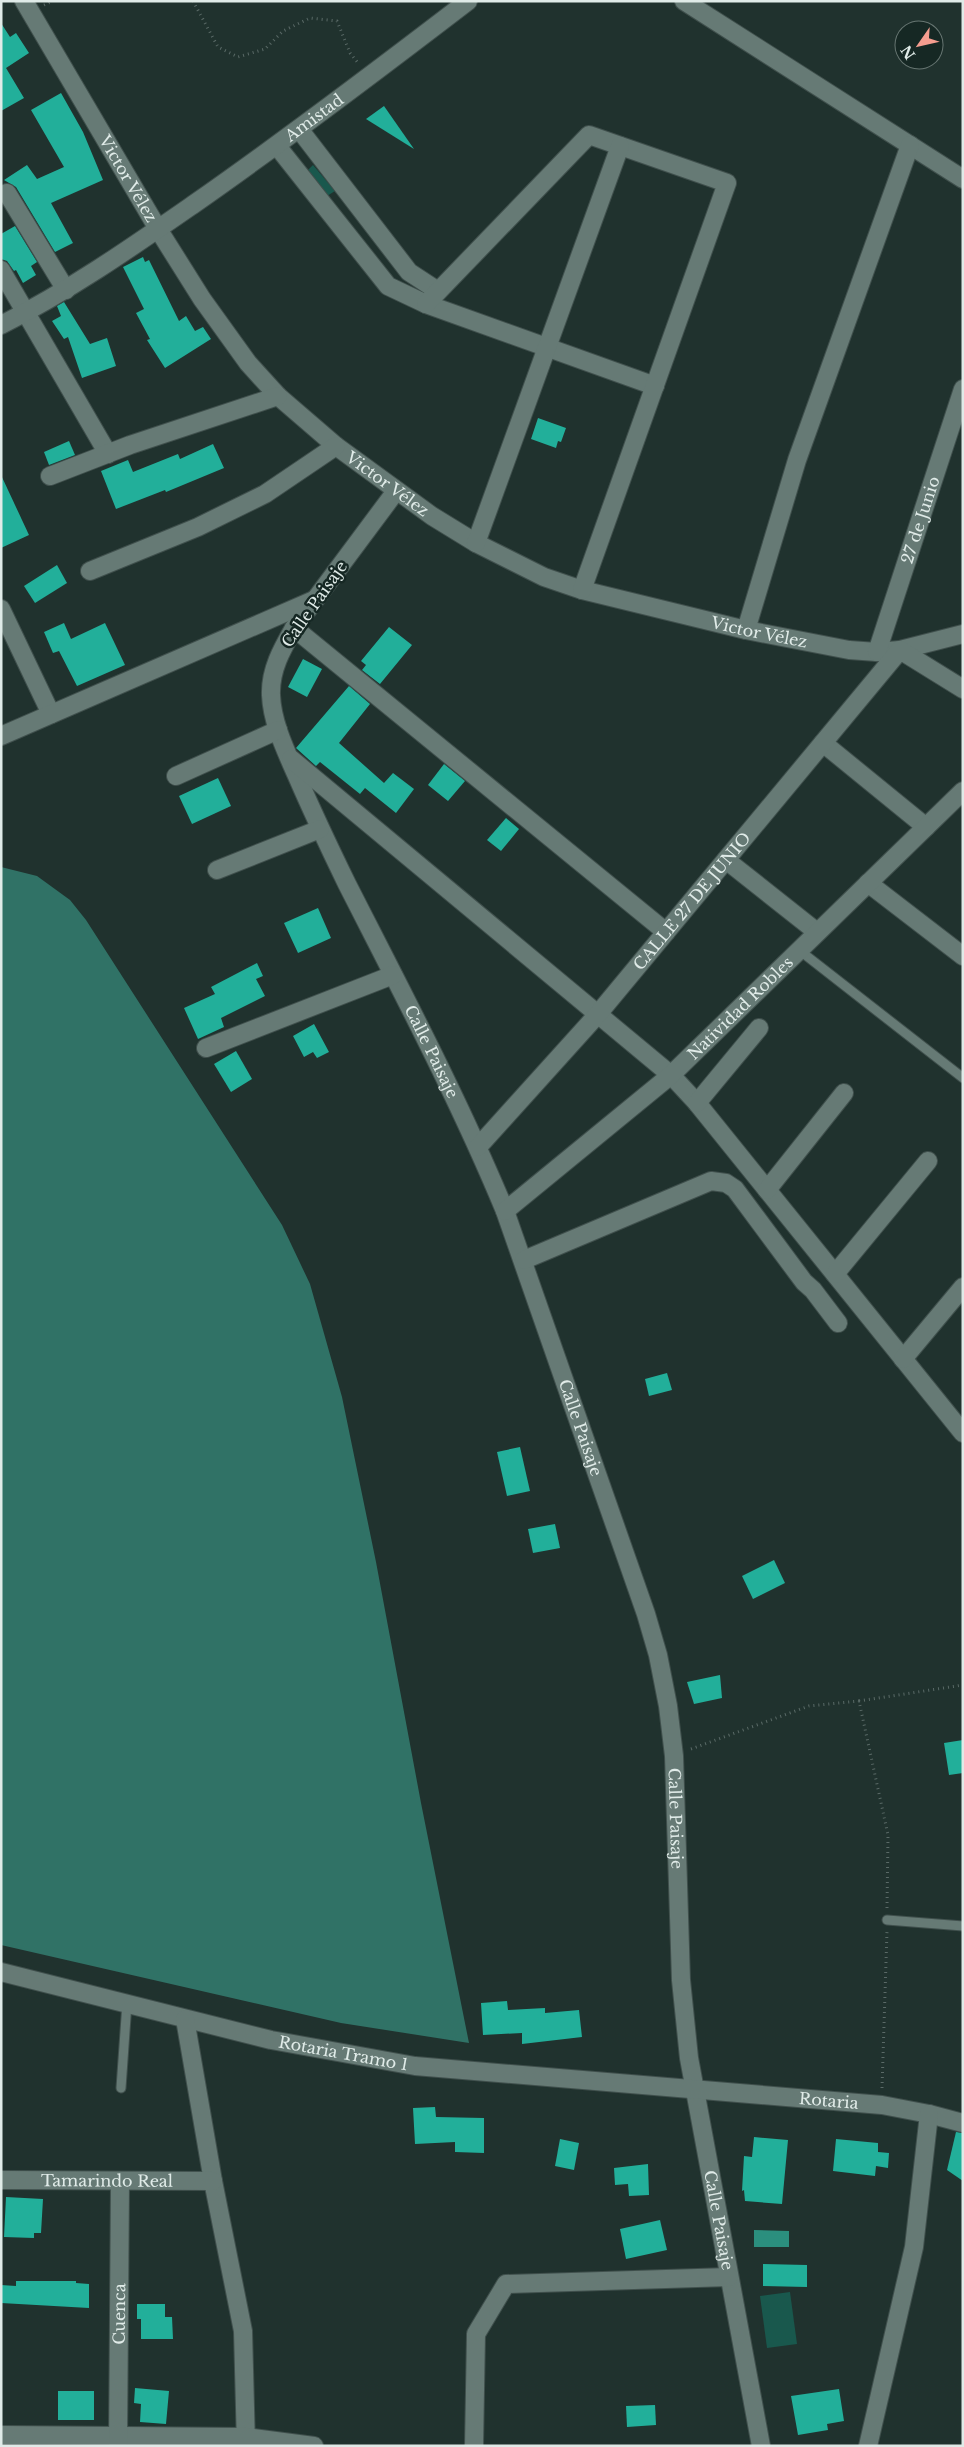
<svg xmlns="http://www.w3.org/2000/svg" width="964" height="2447" font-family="'Libre Baskerville',serif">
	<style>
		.green { fill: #19584d }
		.forest { fill: #307266 }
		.water { fill: #2b8f7e }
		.building { fill: #22af9a }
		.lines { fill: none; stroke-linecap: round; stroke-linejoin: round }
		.service-casing { stroke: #40504d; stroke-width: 11 }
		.minor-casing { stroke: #40504d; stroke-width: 20 }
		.path { stroke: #5a6a67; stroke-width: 3; stroke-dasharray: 1 4; stroke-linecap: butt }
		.service { stroke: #667a75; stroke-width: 9 }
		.minor { stroke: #667a75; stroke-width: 18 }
		.labels { text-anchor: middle; stroke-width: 5; stroke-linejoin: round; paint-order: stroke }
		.street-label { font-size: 16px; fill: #e0ebe8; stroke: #162824 }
	</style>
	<rect width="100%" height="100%" fill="#20322e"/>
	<g class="green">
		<polygon points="313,165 335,191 327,196 307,171"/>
		<polygon points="790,2292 797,2344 767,2348 760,2296"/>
	</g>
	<polygon class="forest" points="1,867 37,876 70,900 86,920 282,1225 310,1284 342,1397 376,1562 421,1803 469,2043 341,2023 1,1945"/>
	<polygon class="water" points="754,2230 789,2231 789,2247 754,2247"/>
	<g class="building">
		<polygon points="1,23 10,37 16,33 29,53 6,68 24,98 1,111"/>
		<polygon points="61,93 83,132 103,180 51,203 73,243 55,252 16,187 4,180 27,165 37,179 64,167 31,110"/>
		<polygon points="384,106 414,149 366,119"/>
		<polygon points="15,226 37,262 31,266 36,275 23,283 16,270 14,271 7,261 1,259 1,234"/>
		<polygon points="143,257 145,262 149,260 179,321 186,316 195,331 203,327 211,339 165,368 147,340 150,339 136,313 144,309 123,267"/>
		<polygon points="64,302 90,344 107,338 116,366 82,378 68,337 64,339 52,321 61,316 57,306"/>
		<polygon points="538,418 566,428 561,442 558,441 556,448 531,439"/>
		<polygon points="69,441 75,455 49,465 44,452"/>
		<polygon points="213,444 224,468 166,492 165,490 116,509 101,471 128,460 133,472 178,454 180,459"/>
		<polygon points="1,475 29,535 1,548"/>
		<polygon points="57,565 67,583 35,603 24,586"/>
		<polygon points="64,623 71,639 105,623 125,665 77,686 59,651 53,653 44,632"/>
		<polygon points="389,627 412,645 380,684 362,670 366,665 361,661"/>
		<polygon points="303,659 322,669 307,697 288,687"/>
		<polygon points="349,686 370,704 339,743 384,783 393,773 414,789 396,813 365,788 360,794 320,762 316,766 296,748"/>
		<polygon points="444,764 465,781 448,801 428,785"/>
		<polygon points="218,778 231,806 192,824 179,796"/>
		<polygon points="506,818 519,829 501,851 487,840"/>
		<polygon points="318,908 331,938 298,953 284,923"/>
		<polygon points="257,963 263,976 256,979 265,996 221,1018 224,1027 198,1039 184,1008 215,994 211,987"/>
		<polygon points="314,1024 329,1052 317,1058 313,1052 304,1057 293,1036"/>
		<polygon points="236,1051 252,1079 231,1092 214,1064"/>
		<polygon points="667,1373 672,1390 649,1396 645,1379"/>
		<polygon points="520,1447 530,1491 507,1496 497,1452"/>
		<polygon points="555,1524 560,1548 533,1553 528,1529"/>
		<polygon points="774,1560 785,1583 753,1599 742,1576"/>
		<polygon points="720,1675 722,1698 694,1704 687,1682"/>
		<polygon points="963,1740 963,1773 949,1775 944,1743"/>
		<polygon points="507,2001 508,2010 545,2008 545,2013 579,2010 582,2037 522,2044 522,2033 483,2035 481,2003"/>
		<polygon points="435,2107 436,2117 484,2118 484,2153 455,2152 455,2142 415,2144 413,2108"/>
		<polygon points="956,2132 963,2133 963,2181 947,2170"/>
		<polygon points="754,2137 788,2140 782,2204 745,2201 744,2190 742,2191 744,2156 752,2157"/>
		<polygon points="560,2139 579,2143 574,2170 555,2166"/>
		<polygon points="836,2139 878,2143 878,2152 889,2153 888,2168 876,2166 875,2176 833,2171"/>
		<polygon points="648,2164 649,2195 629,2196 628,2184 615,2185 614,2168"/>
		<polygon points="6,2197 43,2199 41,2233 34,2233 34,2238 4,2237"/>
		<polygon points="660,2220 667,2250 626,2259 620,2229"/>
		<polygon points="763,2264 807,2265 807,2287 763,2286"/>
		<polygon points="16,2281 76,2281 76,2283 89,2284 89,2308 1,2303 1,2285 16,2286"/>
		<polygon points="137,2304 165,2304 165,2317 172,2317 173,2339 141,2339 141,2319 137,2319"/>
		<polygon points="135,2388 169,2391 166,2424 140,2422 141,2404 134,2403"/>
		<polygon points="839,2389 844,2421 827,2424 828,2430 798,2435 791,2396"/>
		<rect x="58" y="2391" width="36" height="29"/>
		<polygon points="655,2405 656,2425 627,2427 626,2406"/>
	</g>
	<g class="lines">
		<g class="service-casing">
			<g id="service">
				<polyline points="799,950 963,1078"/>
				<polyline points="887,1920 963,1926"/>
				<polyline points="121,2088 127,2003"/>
			</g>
		</g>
		<g class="minor-casing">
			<g id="minor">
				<path id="s1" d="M 24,1 L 158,229 L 202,299 L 248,363 L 278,396 L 336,446 L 432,516 L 476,543 L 544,577 L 582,590 L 746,630 L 849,650 L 877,652 L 900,650 L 963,634"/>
				<polyline points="684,1 963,179"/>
				<polyline points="299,129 409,272 438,291"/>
				<polyline points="277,146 388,286 426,304 655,386"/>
				<polyline points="7,193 66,290"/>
				<polyline points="1,270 108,454"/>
				<polyline points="426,304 589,135 727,183 582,590"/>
				<path id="s2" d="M 1,325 C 69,291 132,247 194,204 C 287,139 378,70 468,1"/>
				<polyline points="50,476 130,445 278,396"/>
				<path id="s3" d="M 396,491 L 294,628 C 282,649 270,670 271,695 C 272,722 285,749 296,774 C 312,811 329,847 347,884 C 402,992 459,1100 505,1211 L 646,1614 L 658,1655 L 668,1706 L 674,1756 L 681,1980 L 689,2058 L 761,2446"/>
				<polyline points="476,543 620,146"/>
				<polyline points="90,571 198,527 265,494 336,446"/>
				<polyline points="1,609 51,714"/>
				<polyline points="294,628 666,932"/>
				<polyline points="746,630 797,460 910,145"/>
				<path id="s4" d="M 877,652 L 963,389"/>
				<polyline points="1,736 314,600"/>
				<polyline points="823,743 926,827"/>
				<polyline points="291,759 671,1075 697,1103 963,1433"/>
				<polyline points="176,776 278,730"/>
				<polyline points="726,860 817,932"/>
				<polyline points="217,870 320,829"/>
				<polyline points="868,883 963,956"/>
				<polyline points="206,1048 393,975"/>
				<polyline points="697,1103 759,1028"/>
				<path id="s5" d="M 478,1147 L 598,1014 L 900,650 L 963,689"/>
				<polyline points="767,1190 844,1093"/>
				<path id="s6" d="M 505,1211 L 671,1075 L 963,791"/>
				<polyline points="524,1260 711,1181 726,1183 735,1189 804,1282 813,1290 838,1323"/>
				<polyline points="835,1274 928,1161"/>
				<polyline points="903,1359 963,1287"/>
				<path id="s7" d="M 1,1972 L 271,2040 L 415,2066 L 882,2105 L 929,2114 L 963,2123"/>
				<polyline points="185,2019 213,2181 243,2331 246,2446"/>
				<path id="s8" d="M 1,2180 L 213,2181"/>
				<polyline points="1,2435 246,2437 314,2446"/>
				<path id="s9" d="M 118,2446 L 120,2182"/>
				<polyline points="474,2446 476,2334 506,2284 729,2277"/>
				<polyline points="868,2446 914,2247 929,2114"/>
			</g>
		</g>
		<g class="path">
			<polyline points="193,1 218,47 238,57 265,49 283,31 310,18 337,21 350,53 358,63"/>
			<polyline points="44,5 53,1"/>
			<polyline points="859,1701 963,1685"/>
			<polyline points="691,1749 809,1706 859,1701 888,1835 887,1908"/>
			<polyline points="882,2088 887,1931"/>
		</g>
		<use href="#service" class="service"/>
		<use href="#minor" class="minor"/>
	</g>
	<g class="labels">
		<g class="street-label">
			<text dy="6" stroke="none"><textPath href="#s2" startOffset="376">Amistad</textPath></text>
			<text dy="6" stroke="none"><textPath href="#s1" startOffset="206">Victor Vélez</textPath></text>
			<text dy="6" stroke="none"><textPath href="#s1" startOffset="611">Victor Vélez</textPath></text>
			<text dy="6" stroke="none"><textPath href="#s4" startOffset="139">27 de Junio</textPath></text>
			<text transform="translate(314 604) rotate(-55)" y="6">Calle Paisaje</text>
			<text dy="6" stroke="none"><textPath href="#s1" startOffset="1016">Victor Vélez</textPath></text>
			<text dy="6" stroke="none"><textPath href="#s5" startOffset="326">CALLE 27 DE JUNIO</textPath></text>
			<text dy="6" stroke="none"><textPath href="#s6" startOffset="311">Natividad Robles</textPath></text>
			<text dy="6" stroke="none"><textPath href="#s3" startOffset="635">Calle Paisaje</textPath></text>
			<text dy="6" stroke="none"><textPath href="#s3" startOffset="1040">Calle Paisaje</textPath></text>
			<text dy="6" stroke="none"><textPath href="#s3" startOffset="1445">Calle Paisaje</textPath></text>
			<text dy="6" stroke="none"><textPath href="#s7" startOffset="352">Rotaria Tramo 1</textPath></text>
			<text dy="6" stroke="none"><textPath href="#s7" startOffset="840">Rotaria</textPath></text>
			<text dy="6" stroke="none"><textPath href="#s8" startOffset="106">Tamarindo Real</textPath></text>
			<text dy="6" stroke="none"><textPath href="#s3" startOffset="1850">Calle Paisaje</textPath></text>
			<text dy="6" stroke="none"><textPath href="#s9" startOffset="132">Cuenca</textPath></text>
		</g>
	</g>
	<rect width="964" height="2447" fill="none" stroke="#e0ebe8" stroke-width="5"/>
	<g transform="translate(919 45) rotate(236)"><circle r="24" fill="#162824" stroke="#677672"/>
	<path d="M0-4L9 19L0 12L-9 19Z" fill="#f59d8f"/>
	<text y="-8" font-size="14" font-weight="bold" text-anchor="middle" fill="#e0ebe8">N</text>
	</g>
</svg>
